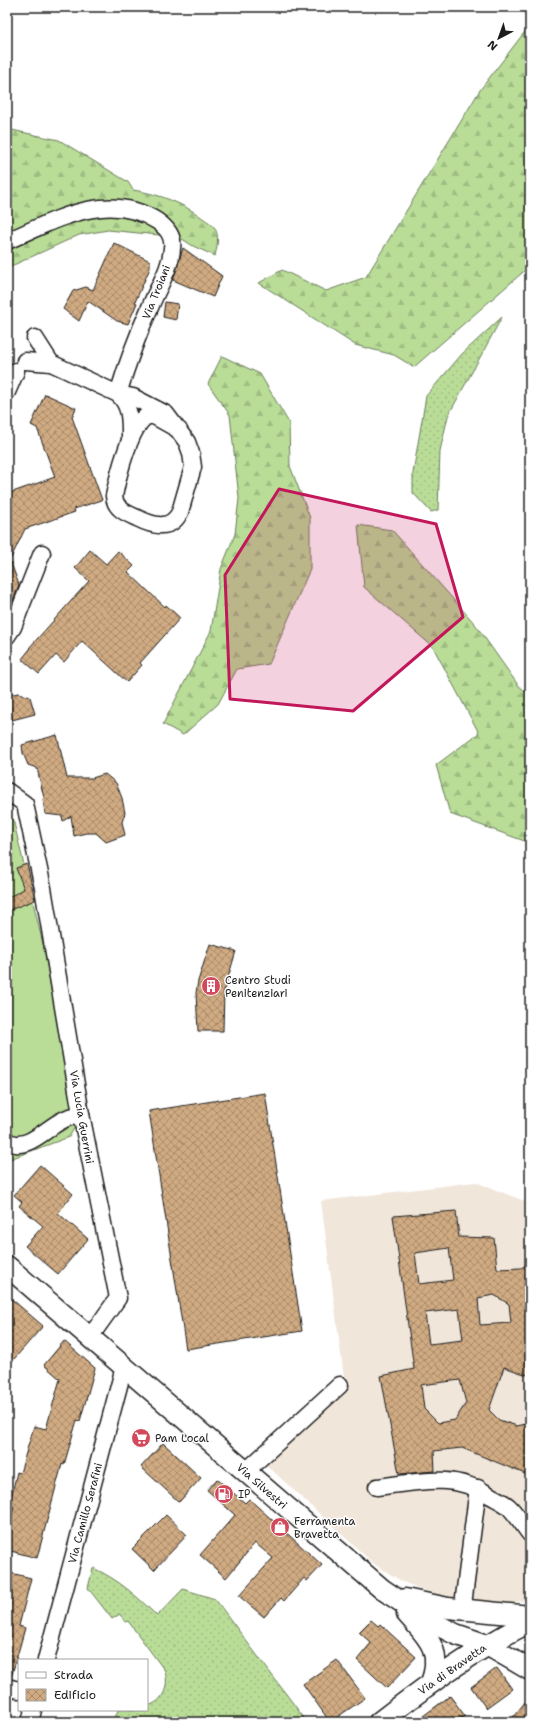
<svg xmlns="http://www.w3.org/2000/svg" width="537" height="1729" font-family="'Shantell Sans',sans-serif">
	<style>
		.built { fill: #f1e6da }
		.grass { fill: url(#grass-dots); stroke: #6a7c5a }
		.forest { fill: url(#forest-firs); stroke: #6a7c5a }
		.garden { fill: #b9dd97; stroke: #6a7c5a }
		.building { fill: url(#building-cross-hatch); stroke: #1c1c1c; fill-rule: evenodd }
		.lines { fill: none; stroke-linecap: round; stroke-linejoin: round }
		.minor-casing { stroke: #1c1c1c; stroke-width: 19 }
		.major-casing { stroke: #1c1c1c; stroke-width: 23 }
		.minor { stroke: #fff; stroke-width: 16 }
		.major { stroke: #fff; stroke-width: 20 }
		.marked { fill: #c2185b; fill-opacity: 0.2; stroke: #c2185b; stroke-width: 3; stroke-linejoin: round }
		.labels { text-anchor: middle; stroke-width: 3; stroke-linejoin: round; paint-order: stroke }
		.street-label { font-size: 11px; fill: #1c1c1c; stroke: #fff }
		.poi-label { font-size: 11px; fill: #1c1c1c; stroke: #fff; text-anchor: start }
	</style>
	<defs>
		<pattern id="grass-dots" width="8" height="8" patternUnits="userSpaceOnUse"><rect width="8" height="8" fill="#b9dd97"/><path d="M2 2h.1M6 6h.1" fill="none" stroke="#9ebd82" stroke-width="1.8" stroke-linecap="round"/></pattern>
		<pattern id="forest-firs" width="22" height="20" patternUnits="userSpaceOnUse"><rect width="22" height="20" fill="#b9dd97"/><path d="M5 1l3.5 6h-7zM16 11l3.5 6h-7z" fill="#9ebd82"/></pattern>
		<pattern id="building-cross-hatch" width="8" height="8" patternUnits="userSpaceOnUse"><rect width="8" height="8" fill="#d0ab82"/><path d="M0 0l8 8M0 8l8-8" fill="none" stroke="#a88a6a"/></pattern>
	</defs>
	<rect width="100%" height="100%" fill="#fff"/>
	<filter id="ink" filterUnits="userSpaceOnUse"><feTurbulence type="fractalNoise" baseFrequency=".025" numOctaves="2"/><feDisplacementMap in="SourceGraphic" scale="8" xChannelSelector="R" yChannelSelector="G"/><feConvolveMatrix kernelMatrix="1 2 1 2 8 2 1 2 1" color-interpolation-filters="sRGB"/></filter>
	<g filter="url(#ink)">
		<polygon class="built" points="475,1182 530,1203 530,1599 510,1604 446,1599 403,1582 374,1564 262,1461 345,1385 321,1201"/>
		<g class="grass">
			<polygon points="502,317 448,416 440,451 438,510 431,512 413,493 413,473 426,396 462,354"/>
			<path d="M 93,1568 C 118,1579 138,1597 157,1616 L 183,1589 L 215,1599 L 307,1722 L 113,1722 L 118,1710 L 147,1710 L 147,1706 C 164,1702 169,1686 165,1671 L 128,1621 L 125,1622 L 120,1614 L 112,1619 L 88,1588 Z"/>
		</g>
		<g class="forest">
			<polygon points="530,25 530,266 414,367 394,355 355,345 259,283 282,270 326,291 366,277 480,90"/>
			<path d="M 7,129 L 59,140 L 128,182 L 133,190 C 159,194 183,203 204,219 C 207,221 212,224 214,227 C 220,235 217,247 215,256 L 193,246 L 179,237 L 108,230 L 79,235 L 7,268 Z"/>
			<polygon points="222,356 260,374 289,423 290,466 310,518 310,569 269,664 237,669 218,704 183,735 163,724 211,631 221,569 235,534 239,498 230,415 208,384"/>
			<polygon points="358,525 392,530 475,624 518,685 530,696 530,843 450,814 436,765 479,733 433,647 364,587"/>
		</g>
		<polygon class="garden" points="13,819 44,948 76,1125 69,1137 10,1159 7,1154 7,820"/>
		<g class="building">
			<polygon points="114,243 150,261 150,268 135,302 137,303 128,324 117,321 88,301 79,321 63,309 73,291 86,287 93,290"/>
			<polygon points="183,248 222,276 213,297 173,280"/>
			<polygon points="165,302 178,304 176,320 163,317"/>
			<polygon points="45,394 76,408 72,417 102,500 74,509 75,512 25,529 10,560 19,585 7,616 7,494 55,477 37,428 31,425"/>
			<polygon points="90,550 106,564 118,551 134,566 128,572 165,607 166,605 180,618 140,663 142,665 127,682 82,641 64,662 56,655 39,674 22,659 30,649 29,648 89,581 75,568"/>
			<polygon points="19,693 30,697 35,714 12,720 7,695"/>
			<polygon points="57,735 67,778 92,778 105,774 116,783 122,798 125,813 122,822 125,835 106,842 96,833 86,833 74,836 71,816 63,821 62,816 45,814 43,799 44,798 37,768 28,765 23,753 22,745"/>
			<polygon points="27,864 35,900 7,911 7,898 24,889 16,868"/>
			<polygon points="210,944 236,951 224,991 223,1031 198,1031 196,993 198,981"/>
			<polygon points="265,1093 302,1331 186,1349 149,1111"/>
			<polygon points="40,1165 73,1194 58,1213 88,1239 58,1274 25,1246 43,1226 19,1206 22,1202 14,1195"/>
			<path d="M 456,1211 L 459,1237 L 494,1238 L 497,1269 L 521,1268 L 530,1263 L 530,1376 L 504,1367 L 489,1410 L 499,1420 L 517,1426 L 530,1423 L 530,1476 L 462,1448 L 434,1451 L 435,1471 L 399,1474 L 381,1376 L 414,1369 L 393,1216 ZM 449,1248 L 453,1280 L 419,1284 L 415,1253 ZM 494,1295 L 509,1304 L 511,1323 L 480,1325 L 478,1298 ZM 459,1309 L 463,1340 L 429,1344 L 425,1313 ZM 460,1380 L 466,1403 L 455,1420 L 438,1423 L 424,1409 L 421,1385 Z"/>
			<polygon points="7,1295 43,1326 7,1367"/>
			<polygon points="64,1341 95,1368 80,1421 77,1420 64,1465 62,1464 37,1558 7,1550 7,1532 14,1507 9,1506 17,1472 20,1473 34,1426 46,1429 60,1379 44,1365"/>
			<polygon points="163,1443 201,1478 179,1502 141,1467"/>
			<polygon points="217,1479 245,1503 249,1499 322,1565 307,1581 304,1578 284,1601 281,1598 264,1617 239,1596 273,1558 255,1543 226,1578 200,1555 235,1515 207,1490"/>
			<polygon points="166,1515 187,1535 154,1570 132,1549"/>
			<polygon points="7,1572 31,1578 19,1626 25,1628 11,1678 7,1678"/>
			<polygon points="371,1620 378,1626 380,1624 416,1657 387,1688 357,1660 371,1643 359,1632"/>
			<polygon points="337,1660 365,1698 330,1722 303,1684"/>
			<polygon points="497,1668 512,1689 486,1708 471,1687"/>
			<polygon points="450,1696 465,1716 456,1722 415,1722"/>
			<polygon points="530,1696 530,1722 509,1722"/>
		</g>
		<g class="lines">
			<g class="minor-casing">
				<g id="minor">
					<path d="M 7,241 C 54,221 107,189 157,221 C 167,228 174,236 172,248 C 171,268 158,287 151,305 C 138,334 127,364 118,394"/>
					<polyline points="35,338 51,363"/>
					<path d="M 25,361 L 51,363 L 118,394 C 131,406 130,421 130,438"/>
					<polyline points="7,392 16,371"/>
					<path d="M 118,394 L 133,397 L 166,414 L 187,442 L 191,453 L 193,467 L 180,512 C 171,531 153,526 137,518 C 126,513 115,509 114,496 C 118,476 130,426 147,416 L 154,416 L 179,430"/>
					<polyline points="7,636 13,627 42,553"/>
					<polyline points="7,791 25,804 43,888 81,1114 118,1298 90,1337"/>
					<path d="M 7,1141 C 26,1153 47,1127 63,1120 C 68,1117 75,1116 81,1114"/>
					<polyline points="245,1472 340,1385"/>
					<path d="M 377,1487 C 418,1482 453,1472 491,1496 C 496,1499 504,1502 509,1507 C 517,1515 523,1525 530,1534"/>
					<polyline points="464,1597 478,1488"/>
					<polyline points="46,1660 124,1367"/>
					<polyline points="7,1687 19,1690"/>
					<polyline points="30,1722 33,1710"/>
				</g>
			</g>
			<g class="major-casing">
				<g id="major">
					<polyline points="7,1266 382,1589 428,1620 455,1634 487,1645 530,1670"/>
					<polyline points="405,1599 448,1608 530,1616"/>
					<path d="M 407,1614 C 428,1638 443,1650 431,1683"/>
					<path d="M 379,1722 C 428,1685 475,1649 530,1622"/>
				</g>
			</g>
			<use href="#minor" class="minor"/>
			<use href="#major" class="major"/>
		</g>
	</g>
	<path class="marked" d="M 279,489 L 436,524 L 463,617 L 353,711 L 230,699 L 225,575 Z"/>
	<defs>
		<g id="building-disc" transform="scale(1)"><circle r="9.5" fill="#d1495b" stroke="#fff"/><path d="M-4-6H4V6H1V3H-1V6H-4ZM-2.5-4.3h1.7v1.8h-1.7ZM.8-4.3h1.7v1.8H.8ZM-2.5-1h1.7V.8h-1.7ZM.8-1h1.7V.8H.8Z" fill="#fff"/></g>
		<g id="supermarket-disc" transform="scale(1)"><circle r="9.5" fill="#d1495b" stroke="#fff"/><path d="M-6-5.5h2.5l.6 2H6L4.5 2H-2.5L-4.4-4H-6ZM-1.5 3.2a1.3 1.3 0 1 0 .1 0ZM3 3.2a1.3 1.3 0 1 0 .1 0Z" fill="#fff"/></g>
		<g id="fuel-disc" transform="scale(1)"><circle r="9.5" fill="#d1495b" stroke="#fff"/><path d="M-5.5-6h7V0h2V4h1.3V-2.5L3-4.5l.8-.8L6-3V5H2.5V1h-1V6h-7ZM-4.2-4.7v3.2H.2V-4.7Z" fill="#fff"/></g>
		<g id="shop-disc" transform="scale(1)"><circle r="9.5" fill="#d1495b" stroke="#fff"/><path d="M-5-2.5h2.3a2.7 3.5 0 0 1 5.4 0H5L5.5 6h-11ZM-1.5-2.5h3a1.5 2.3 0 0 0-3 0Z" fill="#fff"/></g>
	</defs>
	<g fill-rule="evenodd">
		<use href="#building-disc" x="211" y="986"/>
		<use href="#supermarket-disc" x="141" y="1438"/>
		<use href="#fuel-disc" x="224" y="1494"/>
		<use href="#shop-disc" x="280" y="1527"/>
	</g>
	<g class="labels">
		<g class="street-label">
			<text transform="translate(156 292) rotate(-68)" y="4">Via Troiani</text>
			<text transform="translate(82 1117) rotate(80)" y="4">Via Lucia Guerrini</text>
			<text transform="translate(262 1486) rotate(41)" y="4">Via Silvestri</text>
			<text transform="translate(85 1513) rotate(-75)" y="4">Via Camillo Serafini</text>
			<text transform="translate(452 1669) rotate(-35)" y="4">Via di Bravetta</text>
		</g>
		<g class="poi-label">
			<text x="225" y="984">Centro Studi<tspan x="225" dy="13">Penitenziari</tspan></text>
			<text x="155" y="1442">Pam Local</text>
			<text x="238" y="1498">IP</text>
			<text x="294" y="1525">Ferramenta<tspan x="294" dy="13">Bravetta</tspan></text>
		</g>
	</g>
	<rect width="537" height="1729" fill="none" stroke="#fff" stroke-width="24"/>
	<rect x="12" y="12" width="513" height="1705" fill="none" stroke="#1c1c1c" stroke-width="1.5" filter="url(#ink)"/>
	<rect x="18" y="1659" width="130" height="52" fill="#ffffff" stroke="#a4a4a4"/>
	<rect x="26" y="1672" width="20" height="6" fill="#ffffff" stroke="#a4a4a4"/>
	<text x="54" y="1679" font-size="12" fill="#1c1c1c">Strada</text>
	<rect x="26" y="1689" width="20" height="12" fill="url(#building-cross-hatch)" stroke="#a4a4a4"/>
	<text x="54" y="1699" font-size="12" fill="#1c1c1c">Edificio</text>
	<g transform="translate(499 38) rotate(221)" stroke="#ffffff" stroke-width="3" paint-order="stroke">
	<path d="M0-3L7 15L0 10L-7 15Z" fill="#1c1c1c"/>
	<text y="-6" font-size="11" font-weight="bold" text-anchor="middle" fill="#1c1c1c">N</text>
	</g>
</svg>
